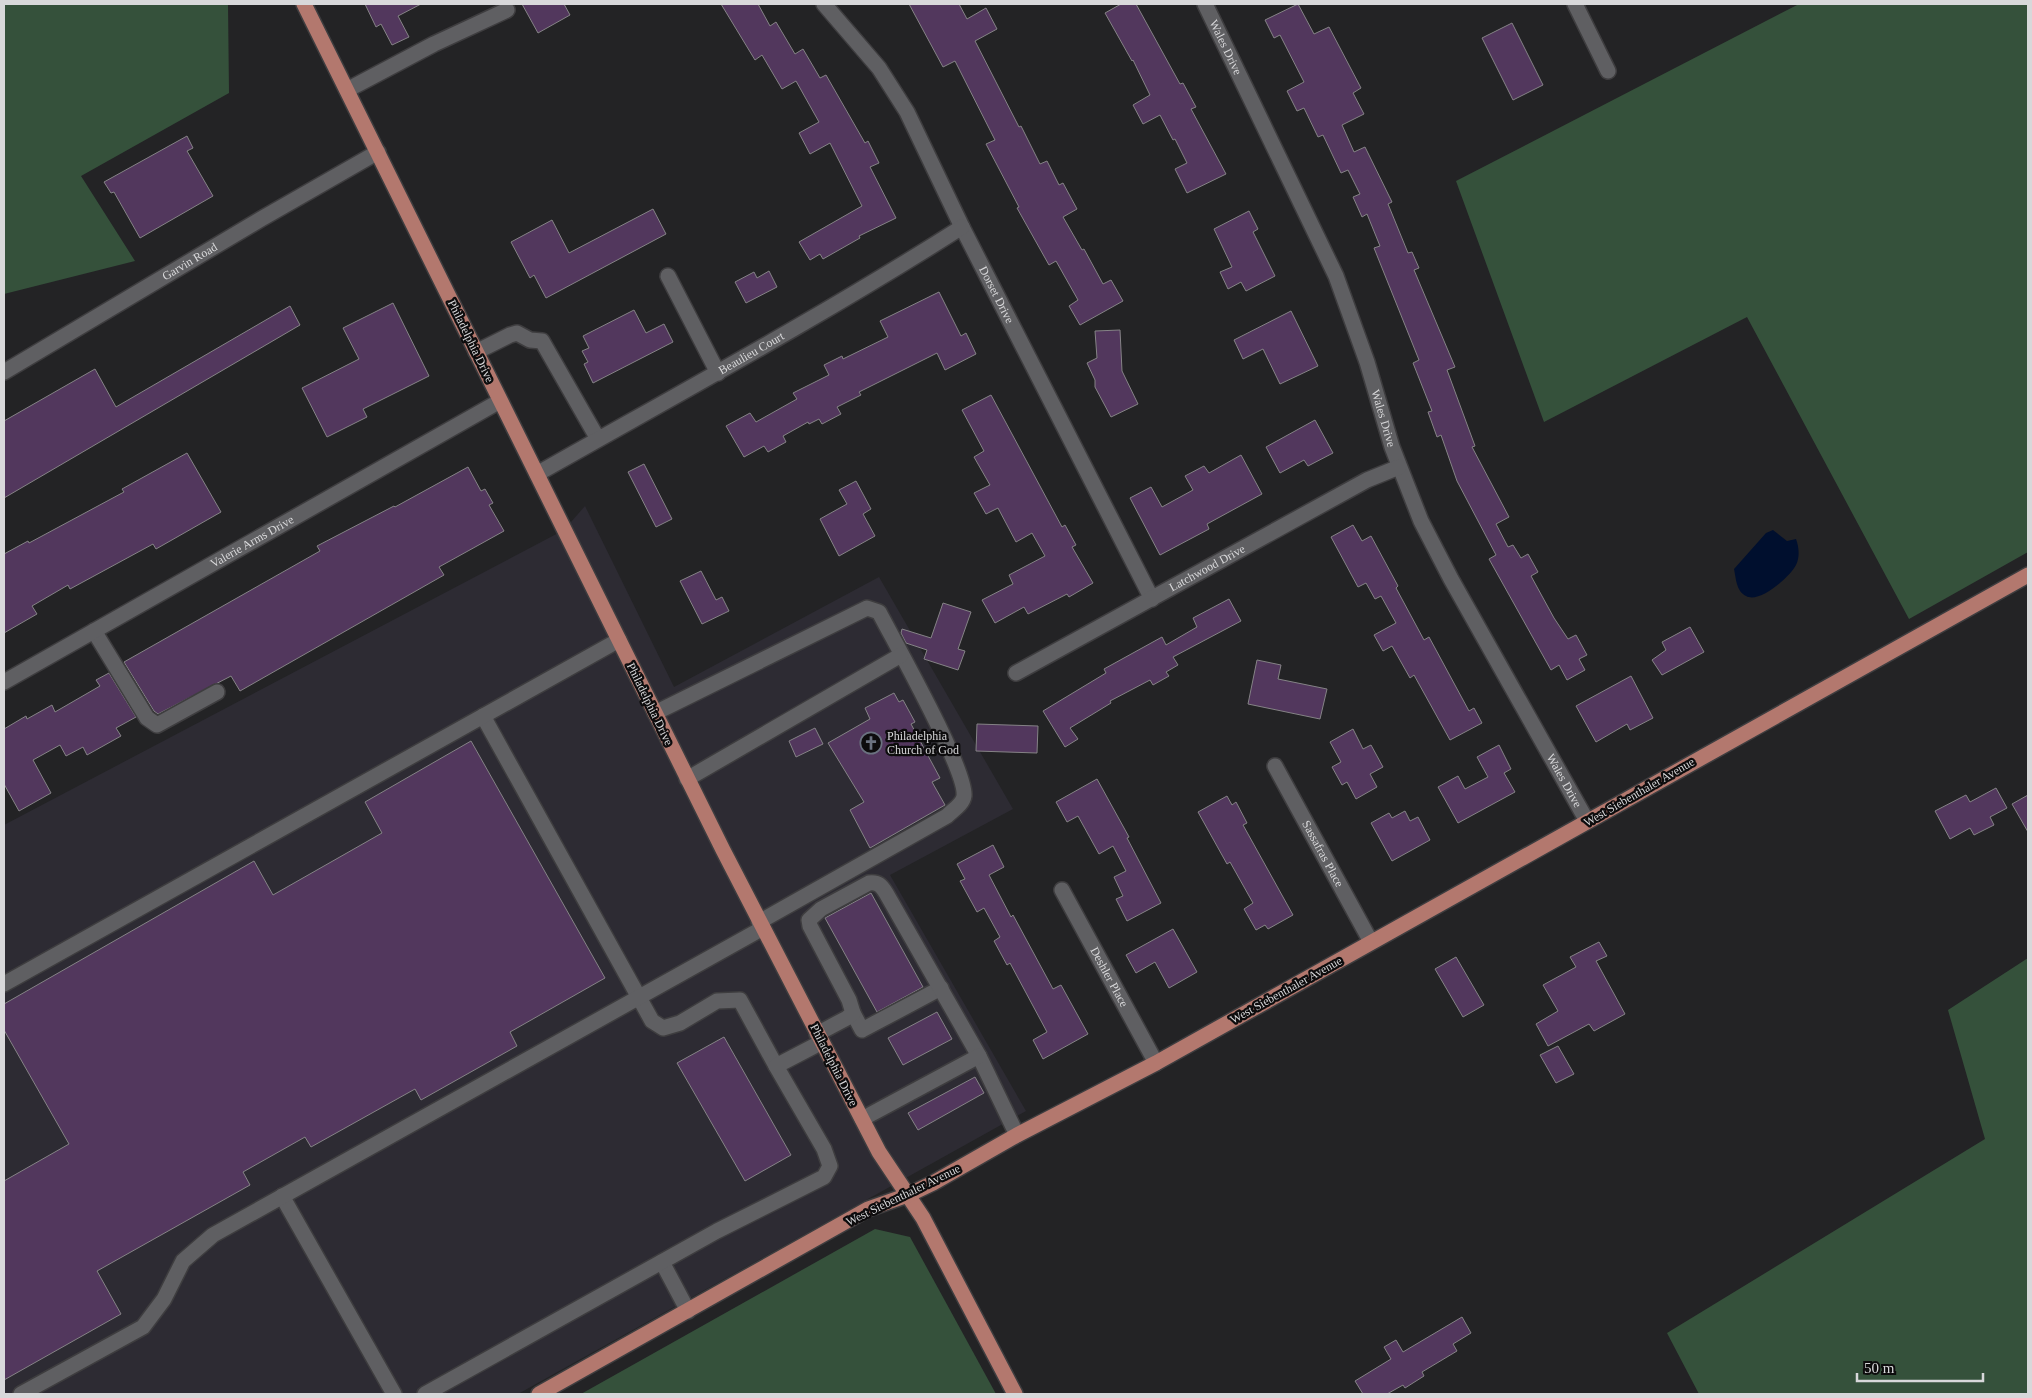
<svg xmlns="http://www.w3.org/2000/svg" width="2032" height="1398" font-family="Georgia,serif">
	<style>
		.built { fill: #2d2b33 }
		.green { fill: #35513b }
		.water { fill: #000f2e }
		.building { fill: #52375d; stroke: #858386 }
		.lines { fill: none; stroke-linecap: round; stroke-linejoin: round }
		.minor-casing { stroke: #3e3d3f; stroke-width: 18 }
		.major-casing { stroke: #3e3d3f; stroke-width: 18 }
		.minor { stroke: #5f5f62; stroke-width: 15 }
		.major { stroke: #b3786e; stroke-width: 15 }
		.labels { text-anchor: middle; stroke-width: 4.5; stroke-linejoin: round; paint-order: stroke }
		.street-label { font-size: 12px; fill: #d8d8da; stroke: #0d0c0d }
		.poi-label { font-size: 12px; fill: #d8d8da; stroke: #0d0c0d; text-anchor: start }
	</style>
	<rect width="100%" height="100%" fill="#232325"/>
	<polygon class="built" points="585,506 674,687 879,577 1013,809 890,875 1026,1111 518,1394 4,1394 4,825 564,530"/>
	<g class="green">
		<polygon points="4,4 228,4 229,93 81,176 135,261 4,294"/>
		<polygon points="1799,4 2028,4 2028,552 1909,619 1747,317 1544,422 1456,181"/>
		<polygon points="2028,958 2028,1394 1699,1394 1667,1333 1985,1139 1948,1010"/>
		<polygon points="875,1229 910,1237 996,1394 581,1394"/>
	</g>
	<path class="water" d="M 1773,530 L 1787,541 L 1796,539 C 1799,547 1800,557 1796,565 C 1790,577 1759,604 1746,596 C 1736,591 1736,578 1734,569 L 1766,533 Z"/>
	<g class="building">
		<polygon points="365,4 421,4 398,16 409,37 392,45 381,24 376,27"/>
		<polygon points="522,4 564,4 570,15 538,33"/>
		<polygon points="721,4 758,4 770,26 776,22 795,54 803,49 820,78 826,75 865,143 868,141 879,163 870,167 896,218 859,236 860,238 823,259 820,254 810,260 799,242 862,206 830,143 810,154 799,133 819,122 796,81 782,89 762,55 755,60"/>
		<polygon points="909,4 959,4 967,19 986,8 997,29 975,41 1019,127 1021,126 1040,164 1047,161 1059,185 1063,183 1077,209 1063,217 1082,250 1084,249 1103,284 1111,280 1123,301 1080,325 1069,306 1078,300 1056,261 1049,265 1017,208 1019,207 986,144 995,140 955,61 943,67"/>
		<polygon points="1121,4 1136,4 1180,84 1183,83 1196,107 1191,109 1226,174 1187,193 1175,169 1187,163 1175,139 1173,140 1160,115 1143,124 1133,105 1150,95 1133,60 1132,61 1105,13"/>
		<polygon points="1298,4 1314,34 1329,27 1361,88 1353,93 1364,114 1342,125 1354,152 1365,147 1392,202 1388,204 1408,253 1412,252 1419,268 1414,270 1455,367 1447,370 1475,446 1472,447 1509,517 1496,524 1508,547 1513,545 1521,558 1528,554 1538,572 1531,576 1554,618 1568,639 1576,635 1587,655 1579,659 1585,670 1567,680 1559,665 1551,670 1489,559 1496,555 1457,481 1441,435 1437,437 1428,412 1432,411 1413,363 1419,360 1374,248 1380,246 1367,214 1362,217 1353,197 1360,194 1348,170 1341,173 1323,135 1318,137 1304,108 1297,111 1287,91 1304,82 1280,35 1274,38 1265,20"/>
		<polygon points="1512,23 1543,85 1513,100 1482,38"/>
		<polygon points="187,136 193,148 187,151 213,196 140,238 114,192 111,193 104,182"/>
		<polygon points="653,209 666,234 546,298 534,275 530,278 511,242 552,220 569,253"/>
		<polygon points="1249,211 1258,229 1253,232 1275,276 1246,291 1241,282 1228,289 1220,272 1232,267 1214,229"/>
		<polygon points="769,271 777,287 746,303 735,282 754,272 757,278"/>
		<polygon points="939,292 961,336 966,333 976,354 945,370 937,353 859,392 861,395 837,407 841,414 822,424 819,419 809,424 808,422 783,436 786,442 768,452 764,446 744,457 726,426 750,413 756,422 797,399 793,393 829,375 824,365 842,356 843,359 888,337 880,321"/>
		<polygon points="393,303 429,376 363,409 367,417 327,437 302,388 359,359 343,328"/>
		<polygon points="290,306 300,325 4,498 4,421 95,369 116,407"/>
		<polygon points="634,310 646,333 664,324 673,342 593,383 584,364 588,362 582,351 589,348 583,336"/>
		<polygon points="1291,311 1318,366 1280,384 1263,349 1243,359 1234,340"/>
		<polygon points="1120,330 1122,371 1138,404 1111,417 1095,387 1095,380 1087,363 1097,358 1095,331"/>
		<polygon points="991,395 1062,527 1065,525 1076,545 1072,547 1093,583 1069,597 1067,594 1028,614 1024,607 995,623 982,600 1013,584 1009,575 1045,556 1032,533 1016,542 998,508 986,514 974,493 990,485 974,457 984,451 962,410"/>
		<polygon points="1315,420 1333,453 1308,466 1304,460 1280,473 1266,447"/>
		<polygon points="187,453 221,512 156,549 153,544 70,589 68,585 32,606 37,614 4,633 4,554 28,541 29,543 124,492 122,489"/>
		<polygon points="1241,455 1262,494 1207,524 1209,529 1160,555 1130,498 1151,487 1162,507 1193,490 1185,476 1204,466 1209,473"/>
		<polygon points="644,464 672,519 656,527 628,472"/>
		<polygon points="468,467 481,491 485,489 493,503 489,505 504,531 439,567 444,575 240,691 231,676 158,714 154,711 124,662 320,551 317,546 394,506 395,507"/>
		<polygon points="856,481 871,509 863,514 875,536 839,556 820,519 847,504 839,490"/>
		<polygon points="1353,525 1362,541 1371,536 1398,586 1396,588 1424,640 1429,637 1469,711 1474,708 1482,723 1450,740 1414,675 1410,678 1392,646 1383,651 1374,635 1396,623 1381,596 1375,599 1366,583 1358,587 1331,537"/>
		<polygon points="701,571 716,600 722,597 729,611 702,624 680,581"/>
		<polygon points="1229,599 1241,621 1173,657 1178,665 1166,672 1169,676 1153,685 1150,680 1110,701 1111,703 1070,728 1078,739 1065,747 1043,711 1106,673 1104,669 1162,637 1166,645 1197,627 1193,618"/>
		<polygon points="943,603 971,612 958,649 965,651 958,670 924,659 927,650 906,643 901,633 902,629 931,638"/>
		<polygon points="1690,627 1704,652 1662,675 1652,660 1666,650 1662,642"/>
		<polygon points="1257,660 1281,665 1278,679 1327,689 1320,719 1248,704"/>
		<polygon points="109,673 136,717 116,728 121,736 87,755 83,747 66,756 60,745 33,760 51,793 19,811 4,784 4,729 26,716 27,719 52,705 55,712 100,686 96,680"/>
		<polygon points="1631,676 1653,718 1630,730 1627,724 1596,742 1576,706"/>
		<polygon points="894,693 899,702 903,700 915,722 911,724 940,778 932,782 945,805 870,848 850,810 864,802 828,743 870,719 865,708"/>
		<polygon points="977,724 1038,726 1037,753 976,751"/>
		<polygon points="815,728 823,744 796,757 789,741"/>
		<polygon points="1353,729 1363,749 1371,745 1383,767 1370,774 1377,787 1356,799 1347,782 1342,785 1332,767 1341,762 1330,742"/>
		<polygon points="471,741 605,978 510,1032 517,1046 421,1100 415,1089 311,1147 305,1137 243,1172 250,1185 97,1271 121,1314 4,1380 4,1181 69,1144 4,1030 4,1004 254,861 273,895 382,833 365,802"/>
		<polygon points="1499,745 1511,769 1504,773 1515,792 1458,823 1438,787 1458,776 1465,789 1488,777 1477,757"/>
		<polygon points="1097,779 1129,837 1127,838 1161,903 1127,921 1116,899 1123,896 1114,877 1126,871 1113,846 1099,854 1078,816 1067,822 1056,802"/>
		<polygon points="1996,788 2007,808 1990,817 1994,825 1974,835 1970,828 1950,839 1935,811 1966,795 1970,802"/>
		<polygon points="2028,795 2028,832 2012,804"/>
		<polygon points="1227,796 1232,805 1236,802 1247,823 1243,825 1293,915 1268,929 1265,925 1256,930 1244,909 1253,903 1230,862 1227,864 1198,812"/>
		<polygon points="1405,811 1410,821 1418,817 1430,840 1392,861 1371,823 1389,813 1392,818"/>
		<polygon points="993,845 1004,867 989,875 1011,917 1013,915 1053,989 1061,985 1088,1034 1043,1059 1033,1040 1047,1032 1010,963 1007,965 994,941 1000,937 984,908 977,912 960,881 965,879 957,864"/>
		<polygon points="871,893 923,987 877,1012 825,918"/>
		<polygon points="1173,929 1197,972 1169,988 1155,962 1136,973 1126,955"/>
		<polygon points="1599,942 1607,956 1596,961 1625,1014 1594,1031 1589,1024 1548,1046 1536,1024 1558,1011 1543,985 1576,967 1570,957"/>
		<polygon points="1456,957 1484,1005 1463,1017 1435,969"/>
		<polygon points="937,1012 952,1039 903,1065 888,1038"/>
		<polygon points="724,1037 791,1155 745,1181 677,1063"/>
		<polygon points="1558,1046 1574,1074 1556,1083 1540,1055"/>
		<polygon points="975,1077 984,1093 918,1130 908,1113"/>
		<polygon points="1462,1317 1471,1333 1453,1344 1457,1351 1422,1372 1424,1376 1405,1388 1403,1385 1387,1394 1363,1394 1355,1381 1391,1359 1384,1347 1396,1340 1403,1352"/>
	</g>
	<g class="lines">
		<g class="minor-casing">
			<g id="minor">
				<path id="s1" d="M 824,4 L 879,68 L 907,112 L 962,227 L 1152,599"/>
				<path id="s2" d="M 1205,4 L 1336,276 L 1367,362 L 1392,447 L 1421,521 L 1451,579 L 1587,821"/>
				<polyline points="1575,4 1608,71"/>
				<polyline points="347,90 434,44 507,10"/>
				<polyline points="668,276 718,373"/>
				<polyline points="476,352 510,335 517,333 530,340 542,341 598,439"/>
				<path id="s3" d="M 4,372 L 261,219 L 378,152"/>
				<path id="s4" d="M 537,474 C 680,393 824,315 962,227"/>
				<polyline points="94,631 147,718 157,725 217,692"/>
				<path id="s5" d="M 1016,673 L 1367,480 L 1399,467"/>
				<path id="s6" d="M 4,682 L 500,401"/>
				<path d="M 655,713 L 867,608 L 879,612 C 895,643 967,770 964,796 C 963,804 953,810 947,816 L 759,922"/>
				<polyline points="483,716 652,1021 663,1028 680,1023 717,1001 740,1000 776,1066"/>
				<path id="s7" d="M 1275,766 L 1371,942"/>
				<polyline points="687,779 901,655"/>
				<path id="s8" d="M 1062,890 L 1156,1063"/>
				<polyline points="4,984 619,640"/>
				<polyline points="853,1013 862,1030 941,988"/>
				<path d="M 817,1034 L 847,1018 L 853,1013 L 849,1000 L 810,926 L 809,920 L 821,909 L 869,883 C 878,882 881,885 886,893 L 979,1056 L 1017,1135"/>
				<polyline points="862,1119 979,1056"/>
				<polyline points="282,1196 394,1394"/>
				<polyline points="662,1262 688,1311"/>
				<polyline points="21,1394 143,1327 164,1299 183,1261 213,1235 763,928"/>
				<polyline points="425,1394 717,1231 824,1177 830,1166 824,1149 776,1066 822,1042"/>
			</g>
		</g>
		<g class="major-casing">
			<g id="major">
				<polyline points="304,4 723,850 879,1152 923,1218 1015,1394"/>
				<polyline points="539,1394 868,1209 908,1195 933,1183 1017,1135 1156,1063 2028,575"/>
			</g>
		</g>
		<use href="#minor" class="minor"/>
		<use href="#major" class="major"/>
	</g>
	<defs>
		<g id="church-ring" transform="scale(1.125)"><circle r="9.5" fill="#0d0c0d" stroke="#6b7280" stroke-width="1.5"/><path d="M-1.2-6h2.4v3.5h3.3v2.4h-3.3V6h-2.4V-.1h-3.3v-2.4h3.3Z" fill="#6b7280"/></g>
	</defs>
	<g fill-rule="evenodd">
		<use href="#church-ring" x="871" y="743"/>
	</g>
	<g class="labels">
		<g class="street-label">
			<text dy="4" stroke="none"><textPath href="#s2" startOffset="48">Wales Drive</textPath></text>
			<text dy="4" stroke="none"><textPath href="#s3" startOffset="216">Garvin Road</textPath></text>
			<text dy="4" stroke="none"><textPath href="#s1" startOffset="340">Dorset Drive</textPath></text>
			<text transform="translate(471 341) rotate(64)" y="4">Philadelphia Drive</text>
			<text dy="4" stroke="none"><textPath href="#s4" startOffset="246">Beaulieu Court</textPath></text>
			<text dy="4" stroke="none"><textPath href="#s2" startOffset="452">Wales Drive</textPath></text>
			<text dy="4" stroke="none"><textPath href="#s6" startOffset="285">Valerie Arms Drive</textPath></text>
			<text dy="4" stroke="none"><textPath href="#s5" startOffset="218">Latchwood Drive</textPath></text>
			<text transform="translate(650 704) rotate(64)" y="4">Philadelphia Drive</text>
			<text dy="4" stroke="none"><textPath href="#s2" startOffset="858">Wales Drive</textPath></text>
			<text transform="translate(1639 792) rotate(-30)" y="4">West Siebenthaler Avenue</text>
			<text dy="4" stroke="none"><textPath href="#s7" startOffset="100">Sassafras Place</textPath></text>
			<text dy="4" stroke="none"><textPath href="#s8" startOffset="99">Deshler Place</textPath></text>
			<text transform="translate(1286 990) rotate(-29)" y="4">West Siebenthaler Avenue</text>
			<text transform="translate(834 1065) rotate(63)" y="4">Philadelphia Drive</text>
			<text transform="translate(903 1195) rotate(-26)" y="4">West Siebenthaler Avenue</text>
		</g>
		<g class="poi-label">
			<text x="887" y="740">Philadelphia<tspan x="887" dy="14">Church of God</tspan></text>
		</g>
	</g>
	<rect width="2032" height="1398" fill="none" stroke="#d8d8da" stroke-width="10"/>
	<path d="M1857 1373v8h126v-8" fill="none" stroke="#d8d8da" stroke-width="2.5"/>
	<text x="1864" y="1373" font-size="15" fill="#d8d8da" stroke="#0d0c0d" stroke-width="4" paint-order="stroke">50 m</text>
</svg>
